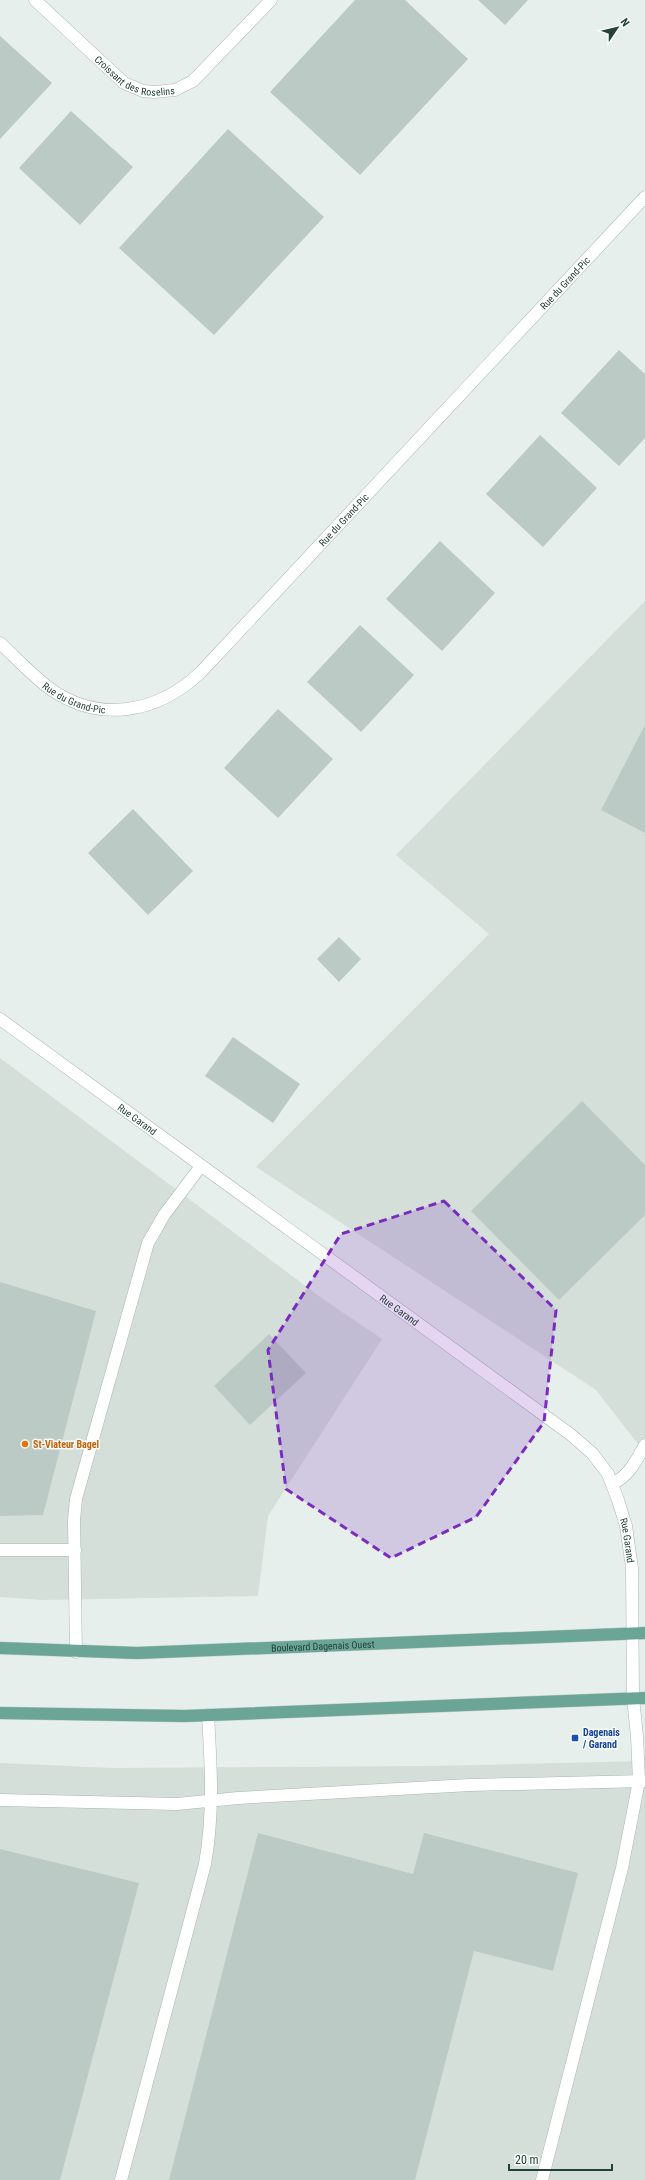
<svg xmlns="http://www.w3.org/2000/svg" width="645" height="2180" font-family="'Roboto Condensed',sans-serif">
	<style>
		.built { fill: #d4dfda }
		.building { fill: #bbcac4 }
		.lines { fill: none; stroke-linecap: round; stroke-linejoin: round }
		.minor-casing { stroke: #a8b8b2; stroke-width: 13 }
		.major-casing { stroke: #c2cac8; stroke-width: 13 }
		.minor { stroke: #fff; stroke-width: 12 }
		.major { stroke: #6aa596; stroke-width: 12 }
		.marked { fill: #7b2cbf; fill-opacity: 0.2; stroke: #7b2cbf; stroke-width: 3; stroke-dasharray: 8 5; stroke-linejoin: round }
		.food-dot { fill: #e8710a; stroke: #f7fbf9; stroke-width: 1.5 }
		.transit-dot { fill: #1a4fb4; stroke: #f7fbf9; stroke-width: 1.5 }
		.labels { text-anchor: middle; stroke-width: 3; stroke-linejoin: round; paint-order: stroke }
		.street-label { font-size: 10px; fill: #24423a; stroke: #f7fbf9 }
		.food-label { font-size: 10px; font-weight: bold; fill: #c56008; stroke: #f7fbf9; text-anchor: start }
		.transit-label { font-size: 10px; font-weight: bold; fill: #164399; stroke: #f7fbf9; text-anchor: start }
	</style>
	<rect width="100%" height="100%" fill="#e6efeb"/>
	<g class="built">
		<polygon points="645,601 645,1453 596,1390 256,1167 489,934 396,855"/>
		<polygon points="0,1058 323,1299 382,1339 268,1516 258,1596 43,1600 0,1597"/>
		<polygon points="645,1761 645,2180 0,2180 0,1763 113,1768 430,1766"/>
	</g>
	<g class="building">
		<polygon points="355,0 405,0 468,59 360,175 270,92"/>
		<polygon points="478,0 528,0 505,25"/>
		<polygon points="0,36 52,83 0,139"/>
		<polygon points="71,111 133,167 80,225 19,168"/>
		<polygon points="228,129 324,217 214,335 119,248"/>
		<polygon points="619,350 645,374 645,438 619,466 561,413"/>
		<polygon points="540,435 597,488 543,547 486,494"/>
		<polygon points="440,541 495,593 442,651 386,599"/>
		<polygon points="360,625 414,675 361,732 307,682"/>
		<polygon points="278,709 333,759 278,818 224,768"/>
		<polygon points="645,725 645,833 601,810"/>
		<polygon points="133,809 193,871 148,915 88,853"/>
		<polygon points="339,937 361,959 339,982 317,959"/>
		<polygon points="233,1037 300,1084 273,1123 205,1076"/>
		<polygon points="582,1101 645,1165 645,1215 559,1300 471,1211"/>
		<polygon points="0,1282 96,1311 43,1515 0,1516"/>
		<polygon points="269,1334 306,1373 250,1425 214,1386"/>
		<polygon points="258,1833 413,1874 424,1833 578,1873 553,1971 474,1951 415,2180 169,2180"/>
		<polygon points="0,1849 139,1883 60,2180 0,2180"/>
	</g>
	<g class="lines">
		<g class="minor-casing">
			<g id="minor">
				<path id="s1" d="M 35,0 L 124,83 L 143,91 L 154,92 L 175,90 L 193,81 L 271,0"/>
				<path id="s2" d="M 0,643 C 16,658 32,675 49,688 C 99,724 157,713 200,673 L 645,197"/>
				<path id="s3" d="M 0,1019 L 570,1434 L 592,1453 L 608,1474 L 618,1500 L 626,1526 L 632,1568 L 633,1698 L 637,1736 L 639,1781 L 622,1868 L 542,2180"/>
				<path d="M 612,1484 C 629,1476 636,1461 645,1445"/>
				<polyline points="0,1550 75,1550"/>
				<polyline points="76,1652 74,1520 76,1499 148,1243 164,1215 201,1166"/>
				<polyline points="0,1800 177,1804 238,1798 470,1785 645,1781"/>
				<path d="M 121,2180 L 205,1864 C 214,1813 211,1766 208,1715"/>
			</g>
		</g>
		<g class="major-casing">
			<g id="major">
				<path id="s4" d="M 0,1648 L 137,1653 L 645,1633"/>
				<polyline points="0,1713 185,1716 645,1698"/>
			</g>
		</g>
		<use href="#minor" class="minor"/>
		<use href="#major" class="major"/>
	</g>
	<path class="marked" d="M 444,1201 L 556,1310 L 544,1422 L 476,1517 L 391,1558 L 286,1489 L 268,1350 L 341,1234 Z"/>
	<circle class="food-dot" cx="25" cy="1444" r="4"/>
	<rect class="transit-dot" x="571" y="1734" width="8" height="8" rx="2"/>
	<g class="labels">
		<g class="street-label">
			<text dy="4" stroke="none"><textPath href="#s1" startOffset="129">Croissant des Roselins</textPath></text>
			<text dy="4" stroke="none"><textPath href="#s2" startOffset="766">Rue du Grand-Pic</textPath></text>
			<text dy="4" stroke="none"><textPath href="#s2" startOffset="442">Rue du Grand-Pic</textPath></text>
			<text dy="4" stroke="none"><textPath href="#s2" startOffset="94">Rue du Grand-Pic</textPath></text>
			<text dy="4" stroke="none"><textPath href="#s3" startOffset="170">Rue Garand</textPath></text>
			<text dy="4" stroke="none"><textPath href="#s3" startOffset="494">Rue Garand</textPath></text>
			<text dy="4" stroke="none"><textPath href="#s3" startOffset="830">Rue Garand</textPath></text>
			<text dy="4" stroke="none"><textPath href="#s4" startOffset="323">Boulevard Dagenais Ouest</textPath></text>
		</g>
		<g class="food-label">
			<text x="33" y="1448">St-Viateur Bagel</text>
		</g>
		<g class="transit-label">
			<text x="583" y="1736">Dagenais<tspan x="583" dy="12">/ Garand</tspan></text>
		</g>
	</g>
	<g transform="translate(617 28) rotate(55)" stroke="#f7fbf9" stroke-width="3" paint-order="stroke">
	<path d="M0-3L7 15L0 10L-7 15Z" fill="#24423a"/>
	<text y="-6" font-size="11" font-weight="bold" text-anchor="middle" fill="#24423a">N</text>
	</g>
	<path d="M509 2164v6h103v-6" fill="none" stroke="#24423a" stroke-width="2"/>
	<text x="515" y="2164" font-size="12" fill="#24423a" stroke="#f7fbf9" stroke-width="3" paint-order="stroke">20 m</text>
</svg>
